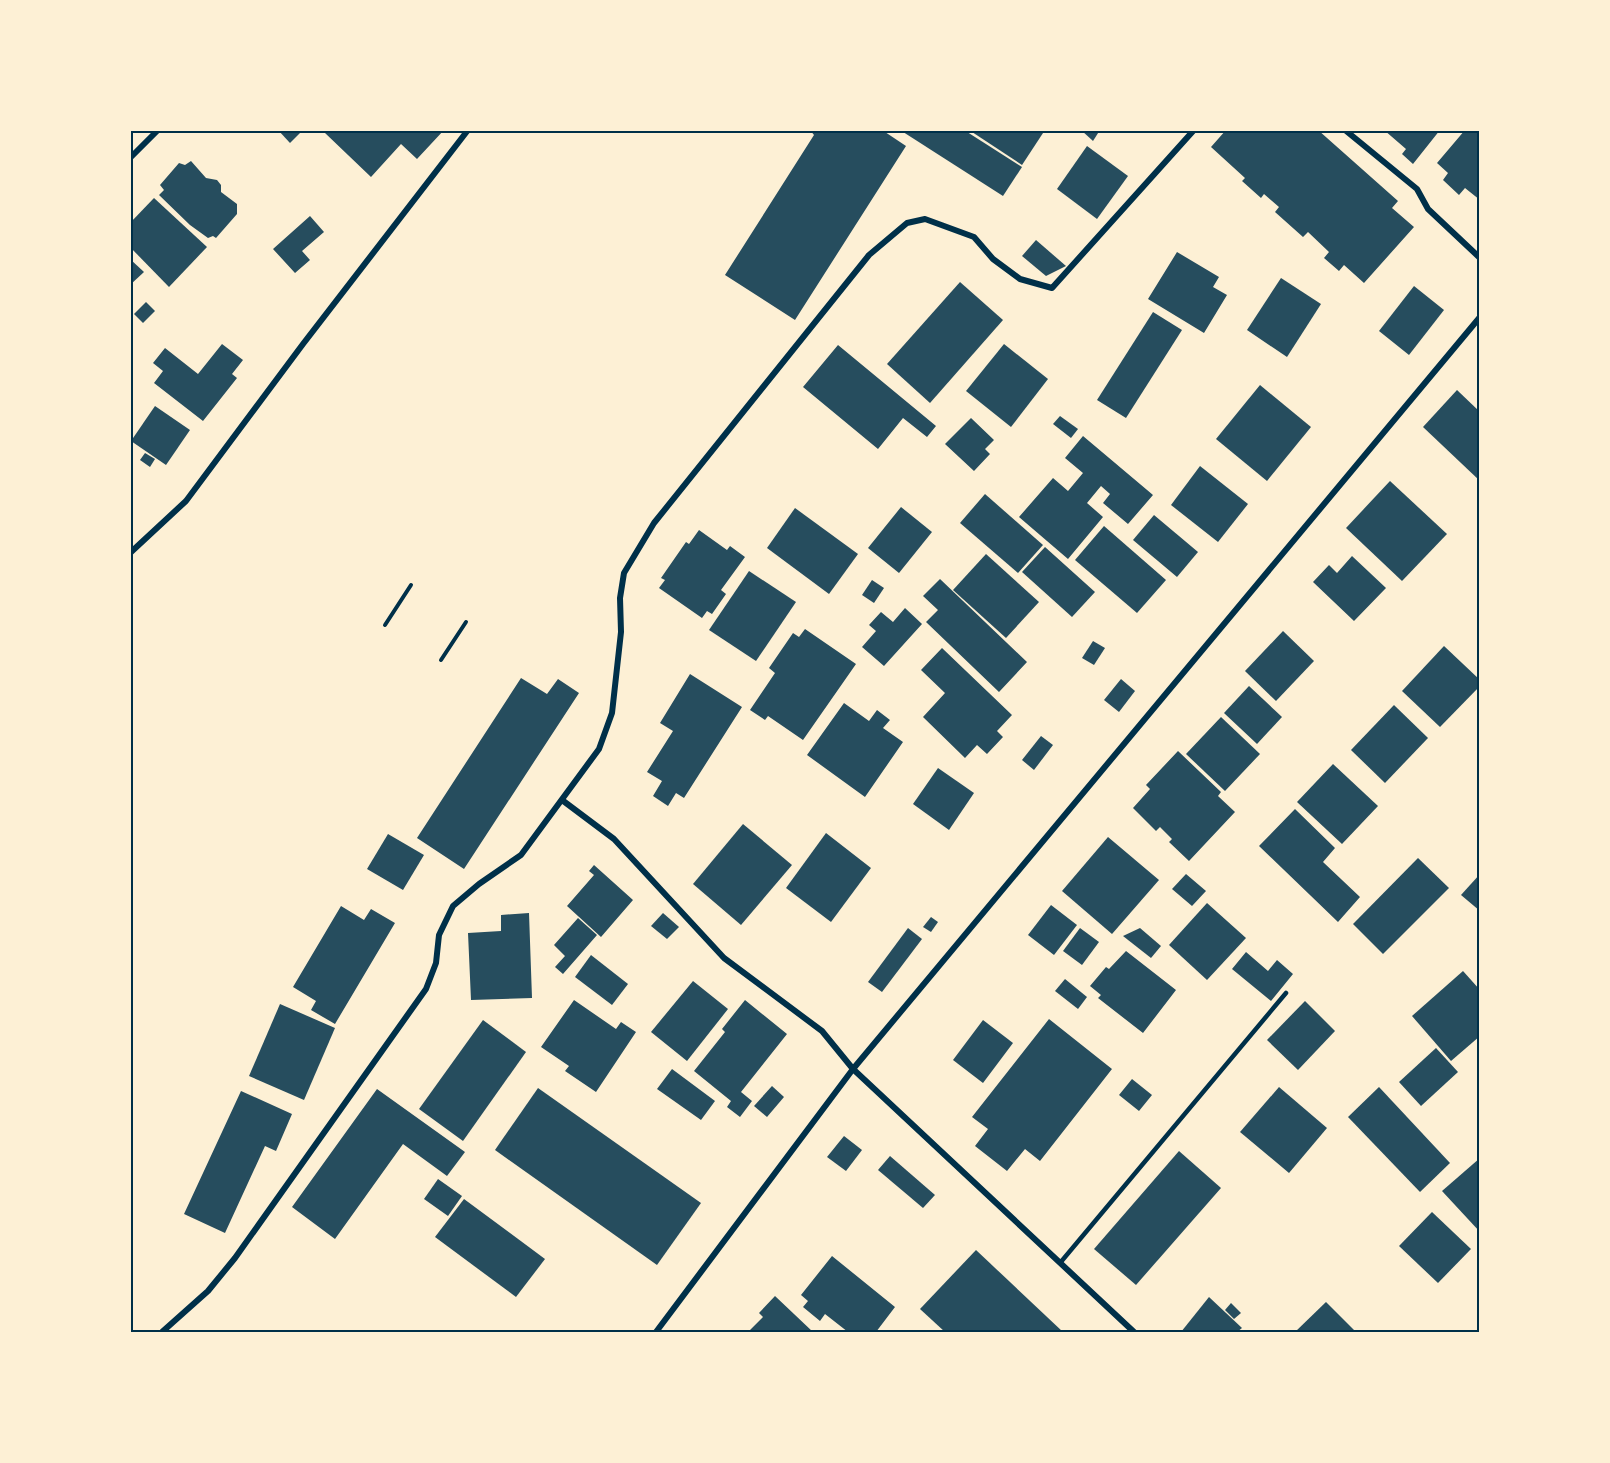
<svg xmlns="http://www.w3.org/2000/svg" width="1610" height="1463" font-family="Jost,sans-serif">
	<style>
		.building { fill: #264d5e }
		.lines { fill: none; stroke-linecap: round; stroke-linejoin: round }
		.path { stroke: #003049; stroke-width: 4 }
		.service { stroke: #003049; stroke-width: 4.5 }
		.minor { stroke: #003049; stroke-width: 6 }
		.neatline { fill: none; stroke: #003049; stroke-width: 2 }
	</style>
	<rect width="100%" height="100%" fill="#fdf0d5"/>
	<g class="building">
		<polygon points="278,130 303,130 290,143"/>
		<polygon points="328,130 444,130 417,159 401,144 371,177 325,133"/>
		<polygon points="810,130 882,130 906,146 795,320 725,275 814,135"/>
		<polygon points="900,130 964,130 1022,167 1003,196"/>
		<polygon points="969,130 1045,130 1022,165"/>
		<polygon points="1081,130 1100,130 1093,141"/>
		<polygon points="1226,130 1318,130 1398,201 1392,208 1414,227 1364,283 1344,265 1339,271 1324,258 1329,252 1308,232 1303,237 1275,212 1279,207 1264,194 1261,198 1242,181 1245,178 1211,147"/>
		<polygon points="1384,130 1440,130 1413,164 1402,154 1406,149"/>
		<polygon points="1465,130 1480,130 1480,200 1465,188 1459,195 1443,180 1448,173 1437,163"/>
		<polygon points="1087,146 1128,176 1097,219 1057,189"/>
		<polygon points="191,161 206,178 217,180 221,185 221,192 237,204 237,214 216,238 213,236 208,238 190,225 159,195 164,190 160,185 179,163 185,165"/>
		<polygon points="154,198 207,247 169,287 130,247 130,223"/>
		<polygon points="310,216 324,232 302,251 310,260 295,273 273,249"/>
		<polygon points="1036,240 1066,266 1046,276 1022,256"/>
		<polygon points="1177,252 1219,277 1213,287 1227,295 1204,333 1148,299"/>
		<polygon points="130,259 144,272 130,285"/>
		<polygon points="1281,278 1321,304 1287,357 1247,330"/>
		<polygon points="960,282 1003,320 930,403 887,364"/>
		<polygon points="1414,286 1444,310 1409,355 1379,331"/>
		<polygon points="146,302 155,311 143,323 134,314"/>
		<polygon points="1153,312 1182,330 1126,418 1097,400"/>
		<polygon points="222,344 243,360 232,374 237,378 203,421 154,383 163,371 153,363 165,348 198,374"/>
		<polygon points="1004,344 1048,379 1011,427 966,391"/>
		<polygon points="838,345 936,426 927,437 903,418 878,449 803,387"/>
		<polygon points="1260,385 1311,427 1267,481 1216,439"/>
		<polygon points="1457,390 1480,412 1480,481 1423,427"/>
		<polygon points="155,406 190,430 166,465 131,441"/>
		<polygon points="1060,416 1078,429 1071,438 1053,424"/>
		<polygon points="971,418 994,440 985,449 990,454 974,471 945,444"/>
		<polygon points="1083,436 1153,495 1128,524 1103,503 1110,494 1101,486 1087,503 1103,517 1068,559 1019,517 1053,478 1068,491 1083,473 1065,458"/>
		<polygon points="145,453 155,459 150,467 140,460"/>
		<polygon points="1200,466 1248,504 1218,542 1171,505"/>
		<polygon points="1390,481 1447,534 1402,581 1346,528"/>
		<polygon points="985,494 1043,545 1018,573 960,523"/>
		<polygon points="901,507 932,532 899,573 868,548"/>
		<polygon points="795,508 858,554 829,594 767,548"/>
		<polygon points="1154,515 1198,552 1177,577 1133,540"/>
		<polygon points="1104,526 1166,580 1137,613 1075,560"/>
		<polygon points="699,530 727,550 730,546 745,557 721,590 726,594 712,614 707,611 702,618 659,588 665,580 661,578 686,542 689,544"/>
		<polygon points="1045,547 1095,592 1072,617 1022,572"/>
		<polygon points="986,554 1039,602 1006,638 953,590"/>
		<polygon points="1352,556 1386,588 1354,621 1313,582 1329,565 1337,573"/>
		<polygon points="749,571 796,602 756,661 709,630"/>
		<polygon points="940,579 1027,662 999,692 926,622 938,610 923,596"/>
		<polygon points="872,580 884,588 874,603 862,595"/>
		<polygon points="905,608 922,624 884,666 862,647 876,631 869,625 881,612 893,622"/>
		<polygon points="805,629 856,664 803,740 768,716 765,720 750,710 775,673 769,668 793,633 799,637"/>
		<polygon points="1283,631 1314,661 1276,701 1245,671"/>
		<polygon points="1093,641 1105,648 1094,665 1082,658"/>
		<polygon points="1444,646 1480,680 1480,686 1440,727 1402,691"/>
		<polygon points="942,648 1012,715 997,731 1003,737 987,754 977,745 965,758 923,717 945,693 921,670"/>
		<polygon points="690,674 742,707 684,798 676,793 668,806 653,796 662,781 647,772 673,731 660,723"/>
		<polygon points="521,678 547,694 558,679 579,693 464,869 417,838"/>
		<polygon points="1121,679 1135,691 1119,712 1104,700"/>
		<polygon points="1249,686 1282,717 1257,744 1224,713"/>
		<polygon points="844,703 869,721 877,710 890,720 883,728 903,742 865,797 807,755"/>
		<polygon points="1394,705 1428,738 1385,783 1351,750"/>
		<polygon points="1221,717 1260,754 1225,791 1186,754"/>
		<polygon points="1041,736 1053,745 1034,770 1022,760"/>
		<polygon points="1178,751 1221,792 1218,796 1235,812 1189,861 1169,842 1172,839 1160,827 1156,831 1133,808 1150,789 1146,785"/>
		<polygon points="1333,764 1378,806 1342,844 1297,802"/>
		<polygon points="938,768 974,793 949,830 913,804"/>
		<polygon points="1295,809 1335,848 1323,862 1360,897 1338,922 1259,846"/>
		<polygon points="743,824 792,865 741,925 693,884"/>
		<polygon points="826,833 871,868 831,922 786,888"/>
		<polygon points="388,834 424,855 403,890 367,869"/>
		<polygon points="1108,837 1159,880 1112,934 1062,891"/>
		<polygon points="1418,858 1449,888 1383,954 1353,924"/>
		<polygon points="594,865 633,900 601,937 567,906 594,875 589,871"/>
		<polygon points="1186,874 1206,891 1192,906 1172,889"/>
		<polygon points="1480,874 1480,911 1461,895"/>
		<polygon points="1207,903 1246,938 1207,980 1169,945"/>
		<polygon points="1051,905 1077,925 1054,955 1028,935"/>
		<polygon points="341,906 364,920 371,909 395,923 335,1024 311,1010 316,1001 293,987"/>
		<polygon points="529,913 532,998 471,1000 468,933 501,931 501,915"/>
		<polygon points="663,913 679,927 667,939 651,926"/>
		<polygon points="931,917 938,922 931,932 923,927"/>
		<polygon points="578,918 597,935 563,974 555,967 565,956 554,945"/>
		<polygon points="908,928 922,939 882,992 868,982"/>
		<polygon points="1080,928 1099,942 1082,965 1063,951"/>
		<polygon points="1140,928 1161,946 1151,958 1123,936"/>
		<polygon points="1126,951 1176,990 1143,1033 1098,998 1101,995 1090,986 1106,967 1109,969"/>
		<polygon points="1246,952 1268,971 1277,960 1293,974 1271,1001 1232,969"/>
		<polygon points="591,955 628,984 612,1005 575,977"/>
		<polygon points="1463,971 1480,990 1480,1036 1451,1061 1412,1016"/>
		<polygon points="1065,979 1087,997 1078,1009 1055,991"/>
		<polygon points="693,981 728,1009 687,1061 651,1032"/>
		<polygon points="574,1000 616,1029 621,1022 636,1032 596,1092 565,1071 569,1066 541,1047"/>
		<polygon points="745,1000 787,1034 741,1092 752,1101 740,1117 727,1107 731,1101 694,1071 725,1032 722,1029"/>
		<polygon points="1305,1001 1335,1031 1298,1070 1267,1040"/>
		<polygon points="280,1004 335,1028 304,1100 249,1076"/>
		<polygon points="1049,1019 1112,1069 1040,1161 1025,1149 1007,1171 975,1146 988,1129 972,1117"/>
		<polygon points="483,1020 526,1052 463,1141 419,1109"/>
		<polygon points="983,1020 1013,1043 983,1083 953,1060"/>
		<polygon points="1436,1048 1458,1072 1421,1106 1399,1082"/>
		<polygon points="672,1069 715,1101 701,1120 657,1089"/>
		<polygon points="1132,1079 1152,1095 1139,1111 1119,1095"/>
		<polygon points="772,1086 784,1097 767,1117 754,1106"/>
		<polygon points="1279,1087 1327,1128 1289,1173 1240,1132"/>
		<polygon points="1379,1087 1450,1163 1420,1192 1348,1117"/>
		<polygon points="538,1088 701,1203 657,1265 495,1150"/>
		<polygon points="377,1089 465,1152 447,1176 403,1144 335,1239 292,1207"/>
		<polygon points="241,1091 292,1114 276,1151 265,1146 225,1233 184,1214"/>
		<polygon points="844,1136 862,1150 846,1171 827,1157"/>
		<polygon points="1179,1151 1221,1188 1136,1285 1094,1249"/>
		<polygon points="890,1156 935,1195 923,1208 878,1170"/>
		<polygon points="1480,1158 1480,1232 1442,1191"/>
		<polygon points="438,1179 462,1196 448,1216 424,1199"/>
		<polygon points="464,1199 545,1259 516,1297 435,1237"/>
		<polygon points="1432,1212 1471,1249 1438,1283 1399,1246"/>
		<polygon points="976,1250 1063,1332 945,1332 920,1309"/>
		<polygon points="832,1256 895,1307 876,1332 848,1332 825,1314 820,1321 803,1307 808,1301 801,1295"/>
		<polygon points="775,1296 813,1332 748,1332 763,1317 759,1313"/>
		<polygon points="1209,1297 1242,1328 1237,1332 1181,1332"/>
		<polygon points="1326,1302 1356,1332 1295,1332"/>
		<polygon points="1231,1303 1241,1313 1234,1319 1225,1310"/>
	</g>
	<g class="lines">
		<g class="path">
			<polyline points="385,625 411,585"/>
			<polyline points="441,660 466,622"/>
		</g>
		<polyline class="service" points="1060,1263 1286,993"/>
		<g class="minor">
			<polyline points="1345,130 1417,189 1428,209 1480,258"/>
			<polyline points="130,158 158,130"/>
			<polyline points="130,553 186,501 303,344 468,130"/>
			<polyline points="562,800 614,839 724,958 822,1031 853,1069 1134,1332"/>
			<polyline points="162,1332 208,1291 235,1258 426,989 436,963 439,935 453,906 479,884 521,855 599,749 612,713 621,632 620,598 624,573 654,523 869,255 907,223 925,219 974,237 993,259 1020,279 1052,288 1194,130"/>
			<polyline points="656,1332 853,1069 1480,317"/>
		</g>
	</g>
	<rect width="1610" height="1463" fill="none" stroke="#fdf0d5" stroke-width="264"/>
	<rect x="132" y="132" width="1346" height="1199" class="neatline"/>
</svg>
